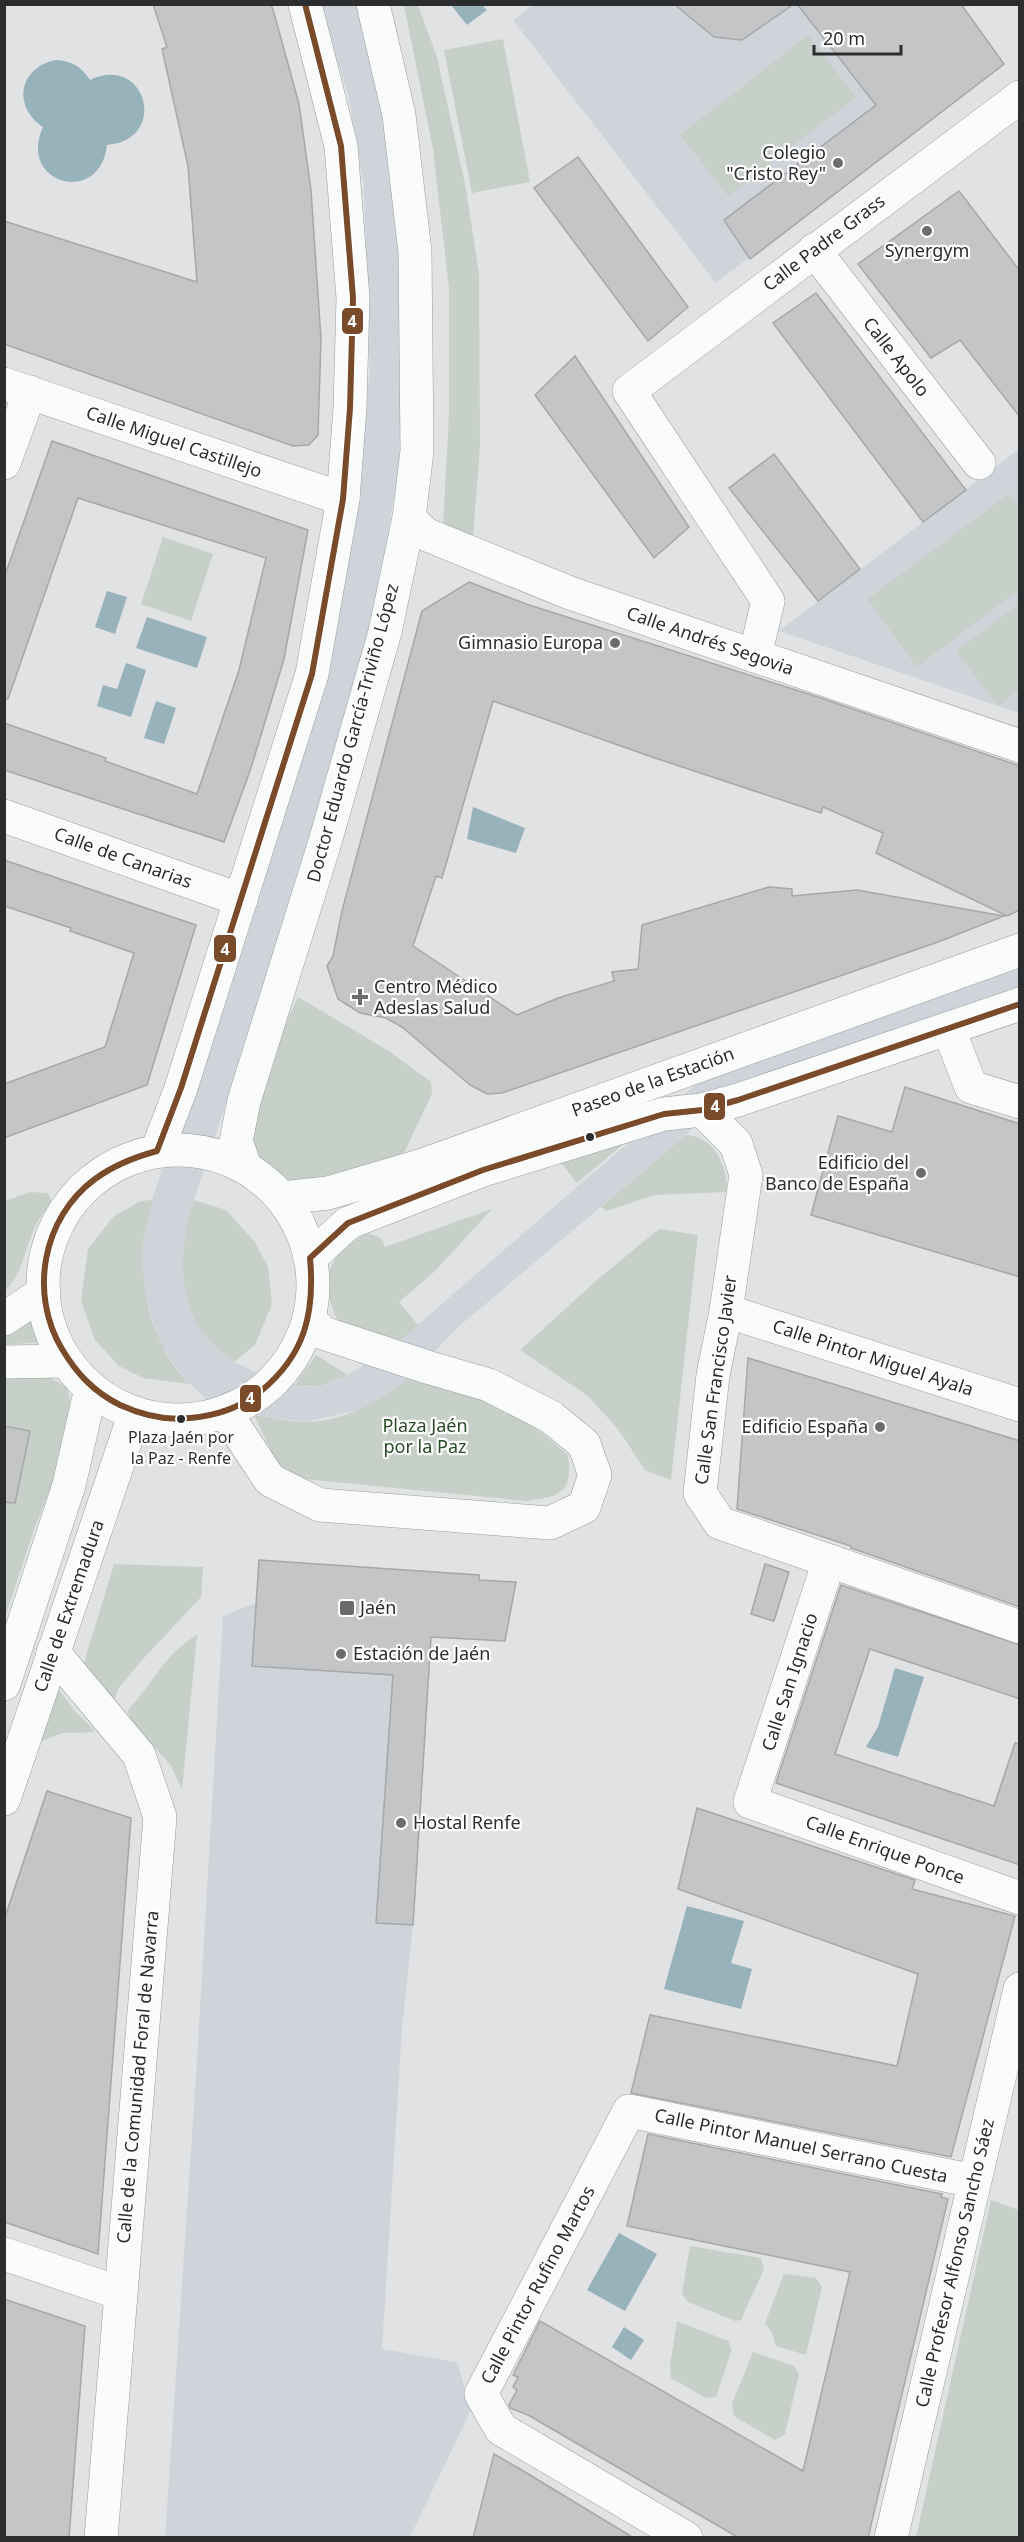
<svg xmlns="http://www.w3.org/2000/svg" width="1024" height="2542" font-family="'Noto Sans',sans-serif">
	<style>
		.built { fill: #cfd4da }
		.green { fill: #c7d0c8 }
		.water { fill: #98b2bb }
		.building { fill: #c4c5c7; stroke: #a5a7a9; stroke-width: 1.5 }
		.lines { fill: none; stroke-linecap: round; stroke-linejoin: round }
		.street-casing { stroke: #9b9c9e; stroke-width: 34 }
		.primary-casing { stroke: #9b9c9e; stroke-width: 34 }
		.highway-casing { stroke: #9b9c9e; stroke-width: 34 }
		.street { stroke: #fafbfb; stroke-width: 33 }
		.primary { stroke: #fafbfb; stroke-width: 33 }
		.highway { stroke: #fafbfb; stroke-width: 33 }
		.bus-1-casing { stroke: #fff; stroke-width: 10 }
		.bus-1 { stroke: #7a4b2a; stroke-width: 6 }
		.poi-dot { fill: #6a6c6e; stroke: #fff; stroke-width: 2 }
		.bus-dot { fill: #2b2d2e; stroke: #fff; stroke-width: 2 }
		.labels { text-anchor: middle; stroke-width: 4.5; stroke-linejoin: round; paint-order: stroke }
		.bus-label { font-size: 16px; fill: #2b2d2e; stroke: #fff }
		.poi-label { font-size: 18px; fill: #2b2d2e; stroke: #fff; text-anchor: end }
		.street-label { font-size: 18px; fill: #2b2d2e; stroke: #fff }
		.park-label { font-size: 18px; fill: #274b25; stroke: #fff }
		.line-badge { stroke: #fff; stroke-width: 2 }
		.badge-label { font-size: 16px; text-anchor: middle; font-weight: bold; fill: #fff }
	</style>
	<rect width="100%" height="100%" fill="#e0e2e4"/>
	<g class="built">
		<polygon points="534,4 961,5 1004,64 716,283 513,20"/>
		<polygon points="320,5 357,5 383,113 396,221 403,335 401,454 376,607 313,841 191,1209 184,1242 216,1348 234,1362 274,1381 305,1387 322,1386 340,1379 385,1353 694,1086 731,1060 1019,957 1019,990 713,1105 686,1135 458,1327 411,1376 391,1392 362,1409 306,1422 254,1415 208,1401 183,1377 159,1342 143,1287 143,1242 152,1200 178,1122 363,433 370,372 364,187 349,98"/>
		<polygon points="1019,449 1019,713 779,631 923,522"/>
		<polygon points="256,1603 252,1666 393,1675 413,1925 402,2028 382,2349 457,2362 471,2410 410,2537 165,2538 197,2061 223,1616"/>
	</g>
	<g class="green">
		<polygon points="404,5 418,5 437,57 466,189 479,274 480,447 473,536 444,526 443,523 449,414 449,289 433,149"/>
		<polygon points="808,35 856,97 728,196 680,135"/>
		<polygon points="503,39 530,182 472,193 444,50"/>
		<polygon points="1009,494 1019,508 1019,590 917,667 867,599"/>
		<polygon points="163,537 213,554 191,621 141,604"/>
		<polygon points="1019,604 1019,690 998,706 956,651"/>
		<polygon points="298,997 389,1051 431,1082 432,1094 403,1155 351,1176 299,1182 276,1178 258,1157 248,1128 271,1056"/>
		<polygon points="634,1135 577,1183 559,1160"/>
		<path d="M 686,1135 C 716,1137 727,1167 727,1192 L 654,1195 L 607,1211 L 601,1207 Z"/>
		<path d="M 30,1192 L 48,1193 L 52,1203 C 48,1208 43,1213 40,1218 C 26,1240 24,1273 5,1291 L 5,1201 Z"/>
		<path d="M 152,1200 C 151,1215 143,1230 143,1245 C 140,1294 154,1350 190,1384 L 143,1378 L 119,1366 L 95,1340 L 81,1301 L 88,1249 L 114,1216 L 141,1201 Z"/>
		<path d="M 194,1200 L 226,1210 L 254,1241 L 268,1266 L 272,1304 L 255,1345 L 234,1362 C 219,1351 205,1338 196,1322 C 177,1286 181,1237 194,1200 Z"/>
		<path d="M 492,1209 L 434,1272 L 399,1302 L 418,1325 L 385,1353 C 372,1346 355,1339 344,1329 C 338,1323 334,1312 331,1304 C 320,1269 337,1248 368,1233 L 382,1239 L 385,1247 Z"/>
		<polygon points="659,1229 698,1235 671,1480 645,1470 618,1429 588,1396 520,1350 597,1280"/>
		<polygon points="32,1313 40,1342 5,1345 5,1333"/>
		<polygon points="316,1355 348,1375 322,1386 294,1386"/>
		<path d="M 411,1376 L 512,1408 L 568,1455 C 573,1493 560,1497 527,1501 L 283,1477 L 254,1415 C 271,1417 289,1422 305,1422 C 345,1422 381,1400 411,1376 Z"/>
		<polygon points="49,1377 67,1388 72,1409 59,1467 35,1527 5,1617 5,1378"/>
		<polygon points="114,1564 203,1567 201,1597 142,1660 118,1689 114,1702 83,1666"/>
		<path d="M 197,1635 L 182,1789 L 170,1764 L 130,1721 L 128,1710 C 151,1686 166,1652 197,1635 Z"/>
		<polygon points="58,1688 74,1710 94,1730 94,1732 63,1733 41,1741"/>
		<polygon points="991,2200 1019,2210 1019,2537 916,2537"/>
		<polygon points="690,2246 761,2258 764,2269 741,2320 735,2321 688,2302 682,2293"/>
		<polygon points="784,2274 816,2278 822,2287 806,2355 776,2346 772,2333 765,2323"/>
		<polygon points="677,2321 728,2341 732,2349 716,2397 706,2398 671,2378 670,2365"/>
		<polygon points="753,2352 794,2366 799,2374 785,2434 775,2440 734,2416 732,2404"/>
	</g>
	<g class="water">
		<polygon points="451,5 482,5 487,10 467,25"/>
		<path d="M 56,60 C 72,61 82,67 90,80 C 146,53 170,140 107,145 C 100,207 17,184 43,127 C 12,106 19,67 56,60 Z"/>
		<polygon points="107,591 127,597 115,634 95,627"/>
		<polygon points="147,617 207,637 197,668 136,648"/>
		<polygon points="126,663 146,670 131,717 97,706 103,685 117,689"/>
		<polygon points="156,701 176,708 164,744 144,738"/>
		<polygon points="473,807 525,828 516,853 467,839"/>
		<polygon points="895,1668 924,1677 898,1757 866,1747 878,1727"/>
		<polygon points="687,1906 744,1921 731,1963 752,1969 741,2009 664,1989"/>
		<polygon points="619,2233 657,2254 625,2311 587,2290"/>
		<polygon points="624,2327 644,2340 631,2360 612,2347"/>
	</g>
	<g class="building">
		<polygon points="153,4 271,4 274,13 299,104 311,190 321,339 318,435 309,445 293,446 4,344 4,221 197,282 188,166 162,49 167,47"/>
		<polygon points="674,4 794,4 742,40 714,37"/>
		<polygon points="797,4 961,4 1004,64 750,259 724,220 876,105"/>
		<polygon points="578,157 688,307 648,341 534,188"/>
		<polygon points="959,191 1020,271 1020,417 960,340 931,358 858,264"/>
		<polygon points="816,293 966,490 923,522 773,323"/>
		<polygon points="575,356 689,527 654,558 535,395"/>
		<polygon points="52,441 308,530 284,659 251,768 224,842 4,770 4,723 106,758 105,761 197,794 239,670 266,558 78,498 8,699 4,699 4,578"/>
		<polygon points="774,454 860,569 818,601 729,488"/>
		<polygon points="469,582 526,604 821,698 1020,766 1020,910 1007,916 876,853 883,833 823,807 821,813 652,757 493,701 442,878 436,876 413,946 517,1015 558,998 614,981 612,972 638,969 642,925 769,887 792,889 792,896 857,890 1004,916 938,942 502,1093 487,1094 470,1085 402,1027 386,1018 360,1013 338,999 327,966 333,956 342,911 422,611"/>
		<polygon points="4,860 196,925 147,1085 4,1138 4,1084 105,1047 134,953 70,931 71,928 4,906"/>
		<polygon points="905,1087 1020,1124 1020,1277 811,1215 838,1116 892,1132"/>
		<polygon points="748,1358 1020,1441 1020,1607 851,1548 851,1546 737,1509"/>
		<polygon points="4,1426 30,1431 15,1503 4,1502"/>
		<polygon points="259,1560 479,1575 479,1580 516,1582 505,1641 431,1637 413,1925 376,1923 393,1675 252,1666"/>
		<polygon points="765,1564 789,1572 774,1621 751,1614"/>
		<polygon points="841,1585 1020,1645 1020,1699 870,1649 835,1754 994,1806 1015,1743 1020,1744 1020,1865 776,1783"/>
		<polygon points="47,1791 131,1818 98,2254 4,2222 4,1920"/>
		<polygon points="697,1808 915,1880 912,1889 1015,1916 951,2157 631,2093 650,2015 897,2066 918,1974 678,1889"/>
		<polygon points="648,2134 942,2194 941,2197 948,2199 868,2538 739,2538 528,2415 510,2408 509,2405 517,2390 513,2387 518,2377 513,2375 540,2321 803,2471 850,2272 627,2226"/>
		<polygon points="4,2299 85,2326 69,2538 4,2538"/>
		<polygon points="494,2454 520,2469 634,2538 473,2538"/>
	</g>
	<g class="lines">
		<g class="street-casing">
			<g id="street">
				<polyline points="814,250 979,463"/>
				<polyline points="4,384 343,499"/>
				<polyline points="4,463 30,392"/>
				<polyline points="409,518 425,534 570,593 1020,746"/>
				<polyline points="755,656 768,601 629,391 1020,97"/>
				<polyline points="4,816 241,900"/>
				<polyline points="949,1030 971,1087 1020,1102"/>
				<polyline points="702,1110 736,1144 746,1175 726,1311 713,1375 700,1493 720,1523 1020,1627"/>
				<polyline points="726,1311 1020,1405"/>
				<polyline points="225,1412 270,1480 320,1505 550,1523 584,1507 595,1475 584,1444 551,1417 489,1385 427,1367 323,1333 309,1319"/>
				<polyline points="829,1561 750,1802 1020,1898"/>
				<polyline points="53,1652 139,1755 160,1817 101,2538"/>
				<polyline points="4,1684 69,1485 91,1388"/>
				<polyline points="4,1799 135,1413"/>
				<polyline points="4,2254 120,2293"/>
				<polyline points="686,2538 501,2429 481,2394 629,2111 974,2181"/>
				<polyline points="891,2538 1020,1989"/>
			</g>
		</g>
		<g class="primary-casing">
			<g id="primary">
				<polyline points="282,1198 328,1193 423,1165 1020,950"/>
				<polyline points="310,1258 348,1223 483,1170 664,1114 702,1110 738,1100 1020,1004"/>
				<polyline points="4,1319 44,1292"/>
				<polyline points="4,1362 66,1361"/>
			</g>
		</g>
		<g class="highway-casing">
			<g id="highway">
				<circle cx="178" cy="1285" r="135"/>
				<polyline points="157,1151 181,1088 312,674 343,499 350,408 353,298 341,146 305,4"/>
				<polyline points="245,1167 236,1141 244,1101 325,842 385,632 409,518 417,451 415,252 399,115 373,4"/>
			</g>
		</g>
		<use href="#street" class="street"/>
		<use href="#primary" class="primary"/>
		<use href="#highway" class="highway"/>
		<g class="bus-1-casing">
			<path id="bus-1" d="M 305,4 L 341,146 L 353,298 L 350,408 L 343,499 L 312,674 L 181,1088 L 157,1151 C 135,1157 114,1165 95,1179 C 42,1218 29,1294 62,1349 C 77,1374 94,1392 120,1405 C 142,1415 165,1421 190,1418 C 216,1416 240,1408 261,1391 C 305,1355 315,1313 310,1258 L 348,1223 L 483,1170 L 664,1114 L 702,1110 L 738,1100 L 1020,1004"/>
		</g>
		<use href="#bus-1" class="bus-1"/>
	</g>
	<g class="poi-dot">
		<circle cx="838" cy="163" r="6"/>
		<circle cx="927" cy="231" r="6"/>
		<circle cx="615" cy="643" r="6"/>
		<path d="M357 988h6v6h6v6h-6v6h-6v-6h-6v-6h6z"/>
		<circle cx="921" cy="1173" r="6"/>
		<circle cx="880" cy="1427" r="6"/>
		<rect x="339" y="1600" width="16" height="16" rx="3"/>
		<circle cx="341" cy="1654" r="6"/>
		<circle cx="401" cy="1823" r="6"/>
	</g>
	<g class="bus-dot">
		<circle cx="590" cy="1137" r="5"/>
		<circle cx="181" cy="1419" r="5"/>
	</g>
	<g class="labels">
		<g class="bus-label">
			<text x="181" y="1443">Plaza Jaén por<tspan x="181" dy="21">la Paz - Renfe</tspan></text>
		</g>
		<g class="poi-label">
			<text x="826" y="159">Colegio<tspan x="826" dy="21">"Cristo Rey"</tspan></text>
			<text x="927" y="257" text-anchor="middle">Synergym</text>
			<text x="603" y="649">Gimnasio Europa</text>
			<text x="374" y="993" text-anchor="start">Centro Médico<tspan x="374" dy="21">Adeslas Salud</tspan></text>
			<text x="909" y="1169">Edificio del<tspan x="909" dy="21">Banco de España</tspan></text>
			<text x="868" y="1433">Edificio España</text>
			<text x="360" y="1614" text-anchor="start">Jaén</text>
			<text x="353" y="1660" text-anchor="start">Estación de Jaén</text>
			<text x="413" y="1829" text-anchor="start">Hostal Renfe</text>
		</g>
		<g class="street-label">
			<text transform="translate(824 243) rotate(-37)" y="6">Calle Padre Grass</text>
			<text transform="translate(896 357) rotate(52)" y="6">Calle Apolo</text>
			<text transform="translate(174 442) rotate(19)" y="6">Calle Miguel Castillejo</text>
			<text transform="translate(710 641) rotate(19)" y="6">Calle Andrés Segovia</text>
			<text transform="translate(353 733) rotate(-75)" y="6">Doctor Eduardo García-Triviño López</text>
			<text transform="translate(123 858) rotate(20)" y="6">Calle de Canarias</text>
			<text transform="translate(653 1082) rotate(-20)" y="6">Paseo de la Estación</text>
			<text transform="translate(873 1358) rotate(18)" y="6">Calle Pintor Miguel Ayala</text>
			<text transform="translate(716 1380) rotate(-82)" y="6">Calle San Francisco Javier</text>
			<text transform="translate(69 1606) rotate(-71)" y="6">Calle de Extremadura</text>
			<text transform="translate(790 1682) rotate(-72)" y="6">Calle San Ignacio</text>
			<text transform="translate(885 1850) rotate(20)" y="6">Calle Enrique Ponce</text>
			<text transform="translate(138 2077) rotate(-85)" y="6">Calle de la Comunidad Foral de Navarra</text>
			<text transform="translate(801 2146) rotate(12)" y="6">Calle Pintor Manuel Serrano Cuesta</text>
			<text transform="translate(955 2263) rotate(-77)" y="6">Calle Profesor Alfonso Sancho Sáez</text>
			<text transform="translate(538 2285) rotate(-62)" y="6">Calle Pintor Rufino Martos</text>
		</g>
		<g class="park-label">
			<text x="425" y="1432">Plaza Jaén<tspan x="425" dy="21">por la Paz</tspan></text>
		</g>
	</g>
	<g class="line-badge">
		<rect x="341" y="307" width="23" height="28" rx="6" fill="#7a4b2a"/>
		<rect x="213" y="934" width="24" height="29" rx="6" fill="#7a4b2a"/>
		<rect x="703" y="1092" width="23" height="29" rx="6" fill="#7a4b2a"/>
		<rect x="239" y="1384" width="23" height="29" rx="6" fill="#7a4b2a"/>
	</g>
	<g class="badge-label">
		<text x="352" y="327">4</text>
		<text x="225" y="955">4</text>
		<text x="715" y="1112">4</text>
		<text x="250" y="1404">4</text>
	</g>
	<rect width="1024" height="2542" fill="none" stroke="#2b2d2e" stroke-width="12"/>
	<path d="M814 45v9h87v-9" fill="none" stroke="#2b2d2e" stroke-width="3"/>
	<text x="823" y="45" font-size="18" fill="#2b2d2e" stroke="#ffffff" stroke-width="4.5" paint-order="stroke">20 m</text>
</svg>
